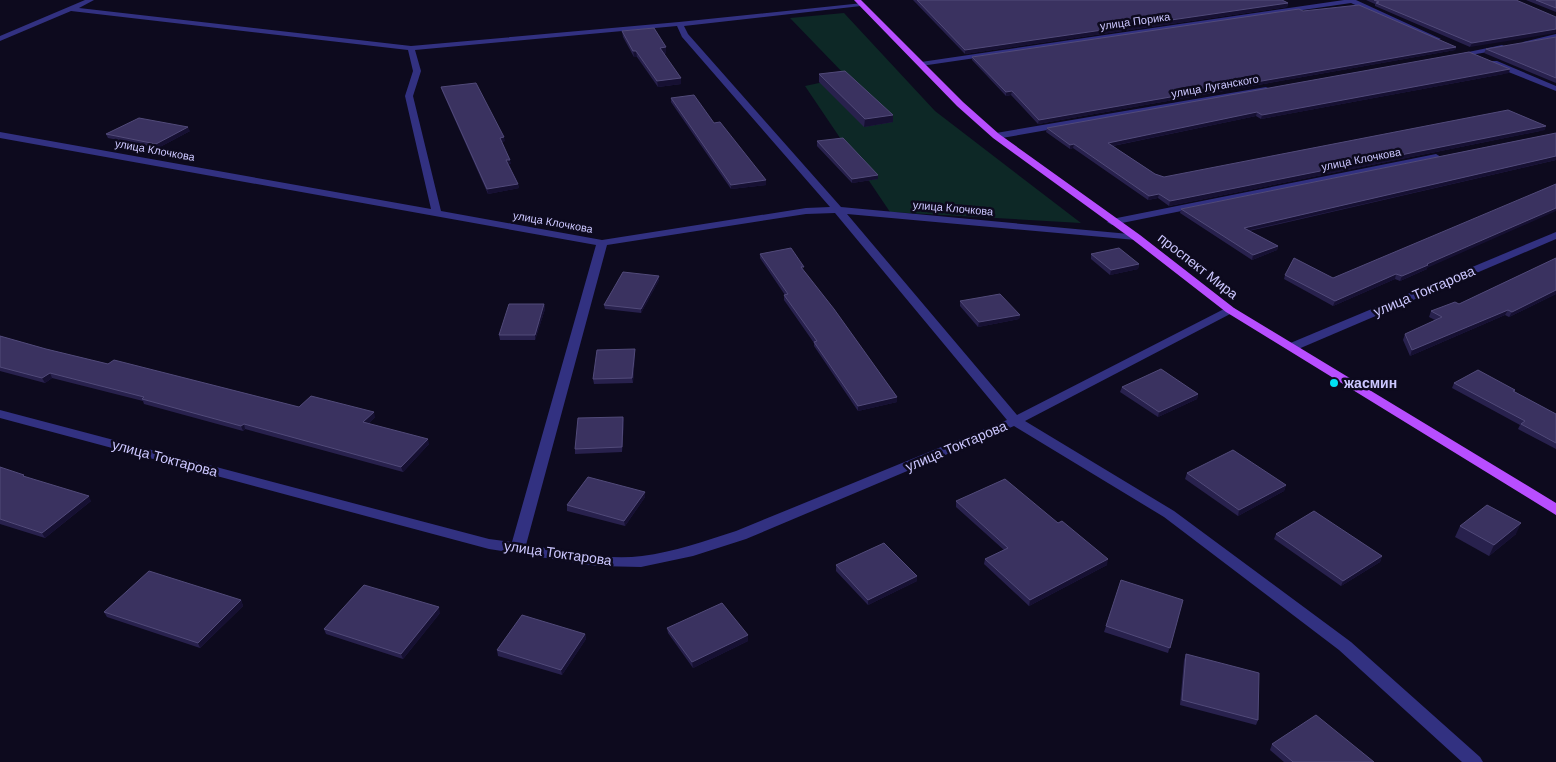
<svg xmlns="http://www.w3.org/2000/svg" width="1556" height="762" font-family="Arial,sans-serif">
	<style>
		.green { fill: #0d2826 }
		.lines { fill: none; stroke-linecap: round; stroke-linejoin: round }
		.minor { fill: #323181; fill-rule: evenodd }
		.major { fill: #b84eff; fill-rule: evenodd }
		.wall { fill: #28214d }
		.shaded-wall { fill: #161032 }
		.building { fill: #3a3260; stroke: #514a79 }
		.poi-dot { fill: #00e0f2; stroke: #0d0a1e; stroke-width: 2 }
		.labels { text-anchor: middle; stroke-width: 5; stroke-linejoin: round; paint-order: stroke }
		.far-street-label { font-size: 11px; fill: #ccc7ff; stroke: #0d0a1e }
		.street-label { font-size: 14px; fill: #ccc7ff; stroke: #0d0a1e }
		.poi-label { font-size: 14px; font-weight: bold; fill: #ccc7ff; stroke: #0d0a1e; text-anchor: start }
	</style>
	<rect width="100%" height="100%" fill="#0d0a1e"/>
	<polygon class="green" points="844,13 935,111 1081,223 890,212 805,86 847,77 790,18"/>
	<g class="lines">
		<g class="minor">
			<path d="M 85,0 L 94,0 L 79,8 L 411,46 L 679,22 L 863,3 L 864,4 L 861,6 L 684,26 L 688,34 L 841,207 L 1140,235 L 1140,239 L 1136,240 L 847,214 L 1017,415 L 1226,308 L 1234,308 L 1236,310 L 1234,312 L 1025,421 L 1174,511 L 1351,642 L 1480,757 L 1483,762 L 1462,762 L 1339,650 L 1164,517 L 1014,426 L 746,539 L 693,556 L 641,567 L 597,566 L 489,549 L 0,418 L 0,410 L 489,539 L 512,542 L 596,245 L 0,138 L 0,132 L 431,209 L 405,96 L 413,71 L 408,50 L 71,11 L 0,41 L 0,36 ZM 677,26 L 682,37 L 830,207 L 806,208 L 602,240 L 441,211 L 413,96 L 421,71 L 415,50 ZM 835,213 L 1007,420 L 736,531 C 705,541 674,552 642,556 C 604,561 564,550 526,545 L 607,245 L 806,214 Z"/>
			<polygon points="1344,0 1356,0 1441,39 1434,41 1351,3 921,66 917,64 921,62"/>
			<polygon points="1556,34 1556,38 1527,44 1523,42"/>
			<polygon points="1502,45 1506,47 1505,49 1453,58 1449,56"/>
			<polygon points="1491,61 1497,61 1556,86 1556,91 1491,65"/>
			<polygon points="1266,87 1270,89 1269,91 996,139 992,136 996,133"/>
			<polygon points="1436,154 1441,157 1439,159 1112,225 1107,222 1112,219"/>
			<polygon points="1556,232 1556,239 1296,350 1292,351 1286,347 1288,344"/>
		</g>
		<polygon class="major" points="854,0 861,0 963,102 999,134 1140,235 1234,308 1556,503 1556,515 1226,312 1132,239 993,138 957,106"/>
	</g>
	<g class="wall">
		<polygon points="913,0 1282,0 1288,3 1287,7 965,54"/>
		<polygon points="1366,0 1516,0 1470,47 1375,6 1375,4"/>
		<polygon points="1526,0 1556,0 1556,12"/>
		<polygon points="1303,11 1456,47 1455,50 1038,124 1011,95 1006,96 972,60 972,57"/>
		<polygon points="622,31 666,47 666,53 664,54 681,84 658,87 637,57 634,57 623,37"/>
		<polygon points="1556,37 1556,83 1484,53 1486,49"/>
		<polygon points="1509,73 1261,119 1256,116 1113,146 1155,174 1164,177 1545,130 1169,206 1158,198 1148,200 1073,148 1070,149 1046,132 1047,128"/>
		<polygon points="819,74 893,122 864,127 819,82"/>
		<polygon points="441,87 505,141 501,142 511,164 508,164 518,184 519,188 488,194 442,91"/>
		<polygon points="671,98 766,185 731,189 671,102"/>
		<polygon points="190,131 158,148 108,138 106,134"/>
		<polygon points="1556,133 1556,160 1249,231 1278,246 1277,250 1252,260 1180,213 1181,209"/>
		<polygon points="817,141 878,175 878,179 852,183 817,146"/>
		<polygon points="760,254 804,271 897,397 897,402 858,411 814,346 814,343 784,300 784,295 785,295 760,258"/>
		<polygon points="1091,254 1139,264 1138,269 1110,275 1091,259"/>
		<polygon points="1556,258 1556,294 1509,317 1505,315 1410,356 1403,340 1405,334 1435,320 1429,317 1431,311 1459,304"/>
		<polygon points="1427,268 1427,269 1400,281 1395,279 1333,306 1284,279 1285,275 1333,278"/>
		<polygon points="659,276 659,280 641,313 605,309 604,305"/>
		<polygon points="960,301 1020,315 1019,319 978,327 960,306"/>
		<polygon points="544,304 545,309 535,340 500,340 499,335"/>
		<polygon points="0,336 46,349 108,364 299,407 375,417 368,424 429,444 403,472 245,429 243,431 144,404 143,401 52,378 45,383 0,371"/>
		<polygon points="635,349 635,354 633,383 594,384 593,379"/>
		<polygon points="1454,383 1515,390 1515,392 1556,414 1556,449 1518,429 1520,425 1452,388"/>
		<polygon points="1122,387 1198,394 1197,399 1158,417 1120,392"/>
		<polygon points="623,417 624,422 622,452 575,454 575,449"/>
		<polygon points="0,467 25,477 91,501 45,538 0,524"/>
		<polygon points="1187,473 1286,485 1284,491 1238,516 1185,479"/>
		<polygon points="645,492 645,497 625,526 567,511 567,505"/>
		<polygon points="956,501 1107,565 1029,606 984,564 985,559 1004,550 956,507"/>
		<polygon points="1460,526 1516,534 1489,556 1455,537"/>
		<polygon points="1276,534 1382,556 1380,562 1341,586 1274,539"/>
		<polygon points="836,565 917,581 868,605 836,571"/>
		<polygon points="241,600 243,606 200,648 107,617 104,612"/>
		<polygon points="1183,600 1168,653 1104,632 1106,626"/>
		<polygon points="440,613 403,659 326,634 324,629"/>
		<polygon points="667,628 748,641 693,668 668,633"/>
		<polygon points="585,634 586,639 562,675 498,656 497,650"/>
		<polygon points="1186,654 1258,720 1256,725 1180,705 1184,660"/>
		<polygon points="1272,744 1374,762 1284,762 1270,750"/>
	</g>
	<g class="shaded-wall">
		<polygon points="1288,3 1287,7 965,54 965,50"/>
		<polygon points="1556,29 1556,33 1470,47 1472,43"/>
		<polygon points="666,47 666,53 661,54 660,48"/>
		<polygon points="1456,47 1455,50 1038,124 1039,120"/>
		<polygon points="633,51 636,51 637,57 634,57"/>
		<polygon points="1510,69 1509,73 1261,119 1262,115"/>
		<polygon points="681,78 681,84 658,87 657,81"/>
		<polygon points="1012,91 1011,95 1006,96 1006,92"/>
		<polygon points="1257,112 1256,116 1107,147 1108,143"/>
		<polygon points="893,115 893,122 864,127 865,119"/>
		<polygon points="1546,126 1545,130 1169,206 1170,201"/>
		<polygon points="188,127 190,131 158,148 156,144"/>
		<polygon points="504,137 505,141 500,142 500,138"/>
		<polygon points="1074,144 1073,148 1070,149 1070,145"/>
		<polygon points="1556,156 1556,160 1242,232 1244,228"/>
		<polygon points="506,160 510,160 511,164 507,164"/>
		<polygon points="878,175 878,179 852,183 852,179"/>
		<polygon points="766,180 766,185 731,189 731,185"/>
		<polygon points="518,184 519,188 488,194 487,189"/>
		<polygon points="1159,194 1158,198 1148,200 1149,196"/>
		<polygon points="1556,208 1556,211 1427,268 1427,269 1400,281 1402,276 1427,264"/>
		<polygon points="1278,246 1277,250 1252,260 1253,255"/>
		<polygon points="1139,264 1138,269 1110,275 1111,270"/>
		<polygon points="1396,274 1395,279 1333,306 1335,301"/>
		<polygon points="659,276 659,280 641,313 641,309"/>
		<polygon points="1556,290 1556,294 1509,317 1512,312"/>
		<polygon points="544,304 545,309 535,340 535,335"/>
		<polygon points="1508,310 1505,315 1410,356 1412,350"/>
		<polygon points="1020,315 1019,319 978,327 979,322"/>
		<polygon points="635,349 635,354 633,383 632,378"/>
		<polygon points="50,373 52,378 45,383 42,378"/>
		<polygon points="1198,394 1197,399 1158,417 1159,412"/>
		<polygon points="897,397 897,402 858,411 858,406"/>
		<polygon points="374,412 375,417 364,428 363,422"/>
		<polygon points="623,417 624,422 622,452 622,447"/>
		<polygon points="244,424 245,429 243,431 241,426"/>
		<polygon points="428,439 429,444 403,472 401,467"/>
		<polygon points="1286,485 1284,491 1238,516 1239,510"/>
		<polygon points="645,492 645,497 625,526 624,521"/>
		<polygon points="89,496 91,501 45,538 42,533"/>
		<polygon points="1521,523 1516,534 1489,556 1494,545"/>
		<polygon points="1382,556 1380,562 1341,586 1343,581"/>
		<polygon points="1108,559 1107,565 1029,606 1030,600"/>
		<polygon points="917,576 917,581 868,605 868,600"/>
		<polygon points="241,600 243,606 200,648 198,643"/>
		<polygon points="439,607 440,613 403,659 401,654"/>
		<polygon points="585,634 586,639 562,675 561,670"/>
		<polygon points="748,635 748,641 693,668 692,662"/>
	</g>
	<g class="building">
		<polygon points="917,0 1282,0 1288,3 965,50"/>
		<polygon points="1374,0 1516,0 1556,17 1556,29 1472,43 1376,3 1379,2"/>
		<polygon points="1536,0 1556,0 1556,8"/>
		<polygon points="1359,5 1456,47 1039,120 1012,91 1006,92 972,57 1299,9 1303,11"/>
		<polygon points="654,28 666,47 660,48 681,78 657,81 636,51 633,51 622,31"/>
		<polygon points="1556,37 1556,78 1486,49"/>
		<polygon points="1469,52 1510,69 1262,115 1257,112 1108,143 1155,174 1164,177 1508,110 1546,126 1170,201 1159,194 1149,196 1074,144 1070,145 1047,128"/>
		<polygon points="845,71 893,115 865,119 819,74"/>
		<polygon points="476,83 504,137 500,138 510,160 506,160 518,184 487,189 441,87"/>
		<polygon points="694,95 714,123 720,122 766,180 731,185 671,98"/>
		<polygon points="139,118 188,127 156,144 106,134"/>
		<polygon points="1556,133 1556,156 1244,228 1278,246 1253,255 1181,209"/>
		<polygon points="843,138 878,175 852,179 817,141"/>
		<polygon points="1556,184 1556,208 1427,264 1428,265 1402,276 1396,274 1335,301 1285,275 1294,258 1333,278"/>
		<polygon points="791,248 804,267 801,267 834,309 897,397 858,406 814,342 817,341 784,295 788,294 760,254"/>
		<polygon points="1119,248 1139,264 1111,270 1091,254"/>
		<polygon points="1556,258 1556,290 1512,312 1508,310 1412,350 1405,334 1442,317 1431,311 1455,302 1459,304"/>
		<polygon points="623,272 659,276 641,309 604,305"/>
		<polygon points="1000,294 1020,315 979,322 960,301"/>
		<polygon points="509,304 544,304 535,335 499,335"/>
		<polygon points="0,336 46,349 108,364 114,360 299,407 311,396 374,412 363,422 428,439 401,467 244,424 241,426 142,399 144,397 50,373 42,378 0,367"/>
		<polygon points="635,349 632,378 593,379 597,350"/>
		<polygon points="1161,369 1198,394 1159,412 1122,387"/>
		<polygon points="1478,370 1515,390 1513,391 1556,414 1556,443 1521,424 1525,421 1454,383"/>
		<polygon points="623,417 622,447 575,449 578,418"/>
		<polygon points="1233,450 1286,485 1239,510 1187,473"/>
		<polygon points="0,467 24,475 23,476 89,496 42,533 0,519"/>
		<polygon points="588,477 645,492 624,521 567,505"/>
		<polygon points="1005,479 1058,523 1062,521 1108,559 1030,600 985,559 1008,548 956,501"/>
		<polygon points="1487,505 1521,523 1494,545 1460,526"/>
		<polygon points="1314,511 1382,556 1343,581 1276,534"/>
		<polygon points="884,543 917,576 868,600 836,565"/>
		<polygon points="149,571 241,600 198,643 104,612"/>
		<polygon points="1121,580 1183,600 1170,648 1106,626"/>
		<polygon points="364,585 439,607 401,654 324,629"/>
		<polygon points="722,603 748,635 692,662 667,628"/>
		<polygon points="522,615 585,634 561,670 497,650"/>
		<polygon points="1186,654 1259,673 1258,720 1182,700"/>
		<polygon points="1316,715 1374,762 1293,762 1272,744"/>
	</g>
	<circle class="poi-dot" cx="1334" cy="383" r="5"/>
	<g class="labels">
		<g class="far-street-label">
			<text transform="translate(1135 21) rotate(-8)" y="4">улица Порика</text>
			<text transform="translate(1215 86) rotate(-10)" y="4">улица Луганского</text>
			<text transform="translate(155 150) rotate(10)" y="4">улица Клочкова</text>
			<text transform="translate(1361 159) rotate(-11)" y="4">улица Клочкова</text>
			<text transform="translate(953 208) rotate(5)" y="4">улица Клочкова</text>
			<text transform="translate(553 222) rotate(10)" y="4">улица Клочкова</text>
		</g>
		<g class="street-label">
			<text transform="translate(1198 266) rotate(38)" y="5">проспект Мира</text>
			<text transform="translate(1424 291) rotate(-23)" y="5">улица Токтарова</text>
			<text transform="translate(956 446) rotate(-23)" y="5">улица Токтарова</text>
			<text transform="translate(165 458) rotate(15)" y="5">улица Токтарова</text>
			<text transform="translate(558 553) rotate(8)" y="5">улица Токтарова</text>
		</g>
		<g class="poi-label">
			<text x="1344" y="388">жасмин</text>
		</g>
	</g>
</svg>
